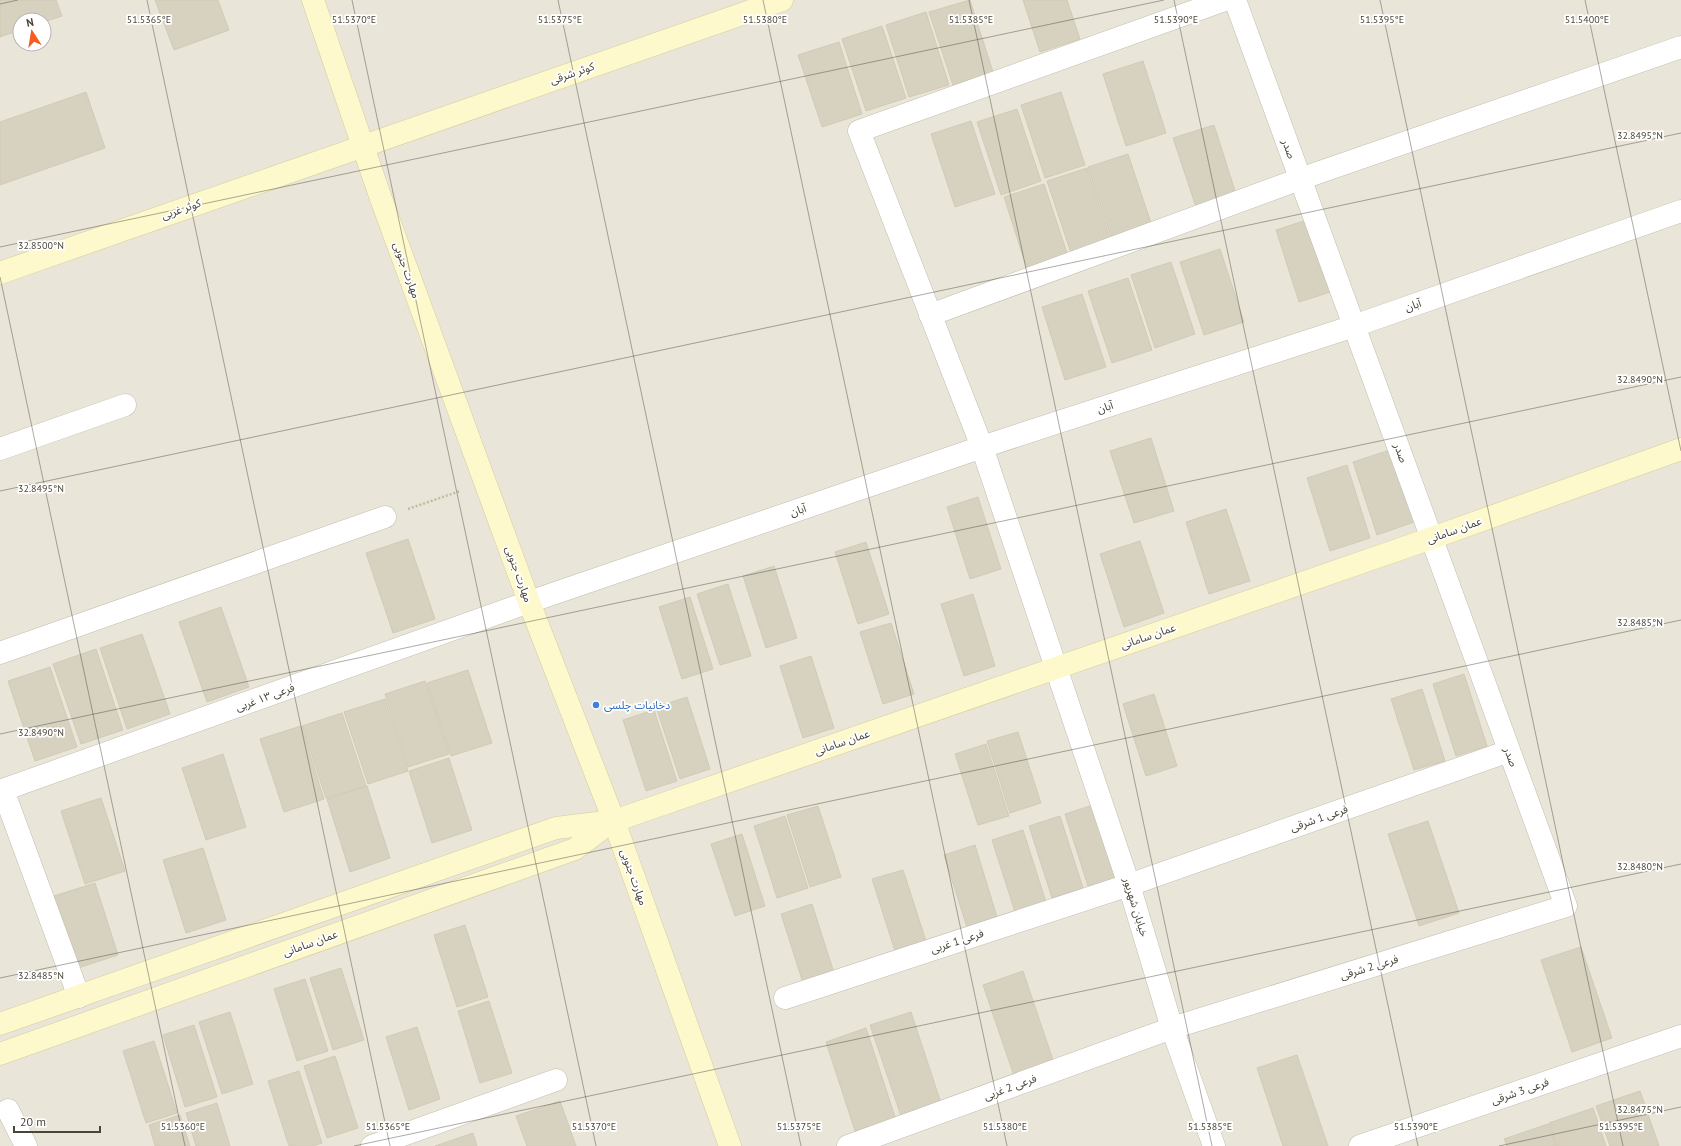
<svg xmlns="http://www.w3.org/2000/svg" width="1681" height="1146" font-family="'PT Sans','Noto Sans Arabic',sans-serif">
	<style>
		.residential { fill: #e9e6d9; fill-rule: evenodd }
		.building { fill: #d7d1c0; stroke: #d2cab4 }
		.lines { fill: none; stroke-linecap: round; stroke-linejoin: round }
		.street-casing { stroke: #c1bdad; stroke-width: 23 }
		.secondary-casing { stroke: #d4cc9b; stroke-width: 23 }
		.path { stroke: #c3ba9f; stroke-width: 2.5; stroke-dasharray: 2 2; stroke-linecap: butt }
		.street { stroke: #fff; stroke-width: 22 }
		.secondary { stroke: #fef8cd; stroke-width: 22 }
		.ticks { fill: none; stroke: #4a4539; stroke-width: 1; stroke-opacity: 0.45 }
		.shop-dot { fill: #3f7fe0; stroke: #fff; stroke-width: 1.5 }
		.labels { text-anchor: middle; stroke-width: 3.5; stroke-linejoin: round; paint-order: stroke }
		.street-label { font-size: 11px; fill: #4a4539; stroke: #fff }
		.shop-label { font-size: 11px; fill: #366cbe; stroke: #fff; text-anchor: start }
		.ticks-label { font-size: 10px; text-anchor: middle; fill: #4a4539; stroke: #fff; stroke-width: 3.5; stroke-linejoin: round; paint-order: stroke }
	</style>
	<rect width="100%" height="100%" fill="#f5f3eb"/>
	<path class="residential" d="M 0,0 L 1681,0 L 1681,1146 L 0,1146 ZM 20,20 L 44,20 L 44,44 L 20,44 Z"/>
	<g class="building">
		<polygon points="0,0 56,0 62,16 44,22 44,20 20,20 20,30 0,37"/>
		<polygon points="155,0 218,0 229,30 174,50"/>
		<polygon points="970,0 993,72 953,85 929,12"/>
		<polygon points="1023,0 1067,0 1080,39 1040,52"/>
		<polygon points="926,12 949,85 909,97 886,25"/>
		<polygon points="882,26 906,98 866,111 842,39"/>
		<polygon points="839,42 862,114 822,127 798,55"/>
		<polygon points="1143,61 1166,133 1126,146 1103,74"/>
		<polygon points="86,92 105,148 0,185 0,122"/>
		<polygon points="1061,92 1085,165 1045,178 1021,105"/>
		<polygon points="1017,109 1041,181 1001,195 977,122"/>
		<polygon points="971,121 995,194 955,207 931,134"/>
		<polygon points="1214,125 1237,197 1197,210 1173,138"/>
		<polygon points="1128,154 1152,226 1112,239 1088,167"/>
		<polygon points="1087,168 1111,241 1071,253 1047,181"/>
		<polygon points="1044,184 1068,256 1027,269 1004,197"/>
		<polygon points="1316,217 1340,289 1299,302 1276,230"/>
		<polygon points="1220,249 1244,322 1204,335 1180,262"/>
		<polygon points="1171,262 1195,334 1155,348 1131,275"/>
		<polygon points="1128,278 1152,350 1112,363 1088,291"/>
		<polygon points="1082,294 1106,367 1065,380 1042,307"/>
		<polygon points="1151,438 1174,511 1134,523 1110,451"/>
		<polygon points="1393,449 1417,521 1377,535 1353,462"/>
		<polygon points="1347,465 1370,538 1330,551 1307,478"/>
		<polygon points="978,497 1001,569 970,579 947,507"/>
		<polygon points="1226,509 1250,581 1209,594 1186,522"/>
		<polygon points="408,539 435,619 393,633 366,553"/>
		<polygon points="1140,541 1164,613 1124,627 1100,554"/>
		<polygon points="866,542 889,614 858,624 835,552"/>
		<polygon points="774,566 797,638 766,648 743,576"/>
		<polygon points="728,584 751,656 720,665 697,594"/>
		<polygon points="973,594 995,666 964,676 941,604"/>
		<polygon points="690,597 713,669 682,679 659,607"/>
		<polygon points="221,607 249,687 207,702 179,622"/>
		<polygon points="891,623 914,694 883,704 860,632"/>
		<polygon points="142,634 170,714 127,729 100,648"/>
		<polygon points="96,649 123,730 81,744 53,664"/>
		<polygon points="811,656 834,728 803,738 780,666"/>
		<polygon points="50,667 77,747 35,761 8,681"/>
		<polygon points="468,670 492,743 451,756 427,683"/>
		<polygon points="1464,674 1487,746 1456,756 1433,684"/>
		<polygon points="425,681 449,754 408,767 385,694"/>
		<polygon points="1422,689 1445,761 1414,770 1391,699"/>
		<polygon points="1154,694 1177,766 1146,776 1123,704"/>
		<polygon points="687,697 710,769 680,779 656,707"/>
		<polygon points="385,699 408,771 368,784 344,712"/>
		<polygon points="654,710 677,781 646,791 623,720"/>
		<polygon points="342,713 366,786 326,798 302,726"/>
		<polygon points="301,726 324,799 284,812 260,739"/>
		<polygon points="1018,732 1041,803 1010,813 987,741"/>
		<polygon points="986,744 1009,816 978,825 955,754"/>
		<polygon points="223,754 246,827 206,840 182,768"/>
		<polygon points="449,758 472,830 432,843 409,771"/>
		<polygon points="367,786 390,858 350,872 327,799"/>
		<polygon points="101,798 125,871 85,884 61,811"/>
		<polygon points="1096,804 1129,885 1088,886 1065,814"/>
		<polygon points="818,806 841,877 810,887 787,815"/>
		<polygon points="785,816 808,888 777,898 754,826"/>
		<polygon points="1060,816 1083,888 1052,898 1029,826"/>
		<polygon points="1428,821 1459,913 1419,926 1388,834"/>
		<polygon points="1023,830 1046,902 1015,912 992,840"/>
		<polygon points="742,834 765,906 735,916 711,844"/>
		<polygon points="975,845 997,917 967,927 944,855"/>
		<polygon points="203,848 226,920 186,933 163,860"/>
		<polygon points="903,870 926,941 895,951 872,879"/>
		<polygon points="95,883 118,955 78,968 54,896"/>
		<polygon points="812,904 835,976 804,986 781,914"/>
		<polygon points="465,925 488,997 457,1007 434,935"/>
		<polygon points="1581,947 1612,1038 1572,1052 1541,960"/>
		<polygon points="341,968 364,1040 333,1050 310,978"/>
		<polygon points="1023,971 1054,1063 1014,1076 983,985"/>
		<polygon points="305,979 328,1051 297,1061 274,989"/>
		<polygon points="489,1001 512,1073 480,1083 458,1011"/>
		<polygon points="230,1012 253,1084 222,1094 199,1022"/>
		<polygon points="911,1012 941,1103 901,1116 870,1025"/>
		<polygon points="194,1025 217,1097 185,1107 163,1035"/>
		<polygon points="417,1027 440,1099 409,1110 386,1037"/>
		<polygon points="866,1028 896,1120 856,1134 826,1042"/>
		<polygon points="154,1041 177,1113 146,1123 123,1051"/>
		<polygon points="1297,1055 1328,1146 1283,1146 1257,1068"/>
		<polygon points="335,1056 358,1128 327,1138 304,1066"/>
		<polygon points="299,1071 322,1143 313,1146 289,1146 268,1081"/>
		<polygon points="1640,1091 1659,1146 1610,1146 1596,1106"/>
		<polygon points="560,1101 576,1146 527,1146 516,1116"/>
		<polygon points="217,1103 230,1146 196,1146 186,1113"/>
		<polygon points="1593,1108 1606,1146 1557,1146 1549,1123"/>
		<polygon points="180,1115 190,1146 155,1146 149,1125"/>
		<polygon points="1548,1124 1556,1146 1507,1146 1504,1139"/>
		<polygon points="473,1133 477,1146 435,1146"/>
	</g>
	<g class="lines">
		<g class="street-casing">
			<g id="street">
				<polyline points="930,315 1300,179 1681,47"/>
				<polyline points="0,449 125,405"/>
				<polyline points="0,653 385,517"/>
				<polyline points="3,790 79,997"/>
				<polyline points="0,791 529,602 982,447 1354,326 1681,211"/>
				<polyline points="785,998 1129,885 1509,751"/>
				<polyline points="8,1110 26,1146"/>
				<polyline points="372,1146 556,1080"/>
				<polyline points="848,1146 1172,1028 1566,906 1235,0"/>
				<polyline points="1214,1146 1172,1028 1129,885 982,447 859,131 1225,0"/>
				<polyline points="1360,1146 1681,1036"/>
			</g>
		</g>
		<g class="secondary-casing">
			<g id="secondary">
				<polyline points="313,0 380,196 529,602 614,821 730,1146"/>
				<polyline points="0,273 782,0"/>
				<polyline points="0,1024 556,828 614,821 1432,538 1681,449"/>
				<polyline points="0,1054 575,849 611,822"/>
			</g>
		</g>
		<polyline class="path" points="408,509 460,491"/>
		<use href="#street" class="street"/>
		<use href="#secondary" class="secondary"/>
	</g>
	<path class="ticks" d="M 147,0 L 390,1146M 352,0 L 596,1146M 558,0 L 801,1146M 763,0 L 1007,1146M 969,0 L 1212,1146M 1174,0 L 1418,1146M 1380,0 L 1623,1146M 1585,0 L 1681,451M 0,4 L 18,0M 0,247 L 1164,0M 0,277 L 185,1146M 0,491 L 1681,133M 0,734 L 1681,377M 0,978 L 1681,620M 354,1146 L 1681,864M 1499,1146 L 1681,1107"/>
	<circle class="shop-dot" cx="596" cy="705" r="4"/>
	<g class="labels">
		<g class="street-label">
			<text transform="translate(572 73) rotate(-19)" y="4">کوثر شرقی</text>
			<text transform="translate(1289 149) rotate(70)" y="4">صدر</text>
			<text transform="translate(181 209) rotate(-19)" y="4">کوثر غربی</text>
			<text transform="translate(407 270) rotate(70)" y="4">مهارت جنوبی</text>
			<text transform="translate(1413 305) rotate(-19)" y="4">آبان</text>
			<text transform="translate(1105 407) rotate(-18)" y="4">آبان</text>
			<text transform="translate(1401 453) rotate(70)" y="4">صدر</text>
			<text transform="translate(798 510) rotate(-19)" y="4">آبان</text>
			<text transform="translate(1454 530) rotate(-20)" y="4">عمان سامانی</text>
			<text transform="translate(519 574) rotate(70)" y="4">مهارت جنوبی</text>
			<text transform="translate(1148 636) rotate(-19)" y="4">عمان سامانی</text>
			<text transform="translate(265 697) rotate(-20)" y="4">فرعی ۱۳ غربی</text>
			<text transform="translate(842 742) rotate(-19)" y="4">عمان سامانی</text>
			<text transform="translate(1511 757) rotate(70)" y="4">صدر</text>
			<text transform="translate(1319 818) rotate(-19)" y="4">فرعی 1 شرقی</text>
			<text transform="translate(634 877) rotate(70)" y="4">مهارت جنوبی</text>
			<text transform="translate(1136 907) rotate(73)" y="4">خیابان شهریور</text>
			<text transform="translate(957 941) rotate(-18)" y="4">فرعی 1 غربی</text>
			<text transform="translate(310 943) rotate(-20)" y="4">عمان سامانی</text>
			<text transform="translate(1369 967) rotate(-17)" y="4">فرعی 2 شرقی</text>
			<text transform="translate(1010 1087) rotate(-20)" y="4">فرعی 2 غربی</text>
			<text transform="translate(1520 1091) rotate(-19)" y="4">فرعی 3 شرقی</text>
		</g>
		<g class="shop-label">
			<text x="604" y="709">دخانیات چلسی</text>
		</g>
	</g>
	<g class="ticks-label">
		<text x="149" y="23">51.5365°E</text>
		<text x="354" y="23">51.5370°E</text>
		<text x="560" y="23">51.5375°E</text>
		<text x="765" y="23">51.5380°E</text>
		<text x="971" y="23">51.5385°E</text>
		<text x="1176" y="23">51.5390°E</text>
		<text x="1382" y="23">51.5395°E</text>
		<text x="1587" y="23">51.5400°E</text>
		<text x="1640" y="139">32.8495°N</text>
		<text x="41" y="249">32.8500°N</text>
		<text x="1640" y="383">32.8490°N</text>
		<text x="41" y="492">32.8495°N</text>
		<text x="1640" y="626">32.8485°N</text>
		<text x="41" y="736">32.8490°N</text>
		<text x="1640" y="870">32.8480°N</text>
		<text x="41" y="979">32.8485°N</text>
		<text x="1640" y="1113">32.8475°N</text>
		<text x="183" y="1130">51.5360°E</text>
		<text x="388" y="1130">51.5365°E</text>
		<text x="594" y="1130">51.5370°E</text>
		<text x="799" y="1130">51.5375°E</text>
		<text x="1005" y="1130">51.5380°E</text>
		<text x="1210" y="1130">51.5385°E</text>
		<text x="1416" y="1130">51.5390°E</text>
		<text x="1621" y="1130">51.5395°E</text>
	</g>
	<g transform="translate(32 32) rotate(348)"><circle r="19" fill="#ffffff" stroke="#b7b5b0"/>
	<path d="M0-3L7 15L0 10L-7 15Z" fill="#f75c20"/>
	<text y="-6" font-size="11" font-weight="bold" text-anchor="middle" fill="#4a4539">N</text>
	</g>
	<path d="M14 1126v6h86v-6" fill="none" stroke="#4a4539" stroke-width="2"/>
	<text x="20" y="1126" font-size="12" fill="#4a4539" stroke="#ffffff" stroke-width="3" paint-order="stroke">20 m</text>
</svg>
